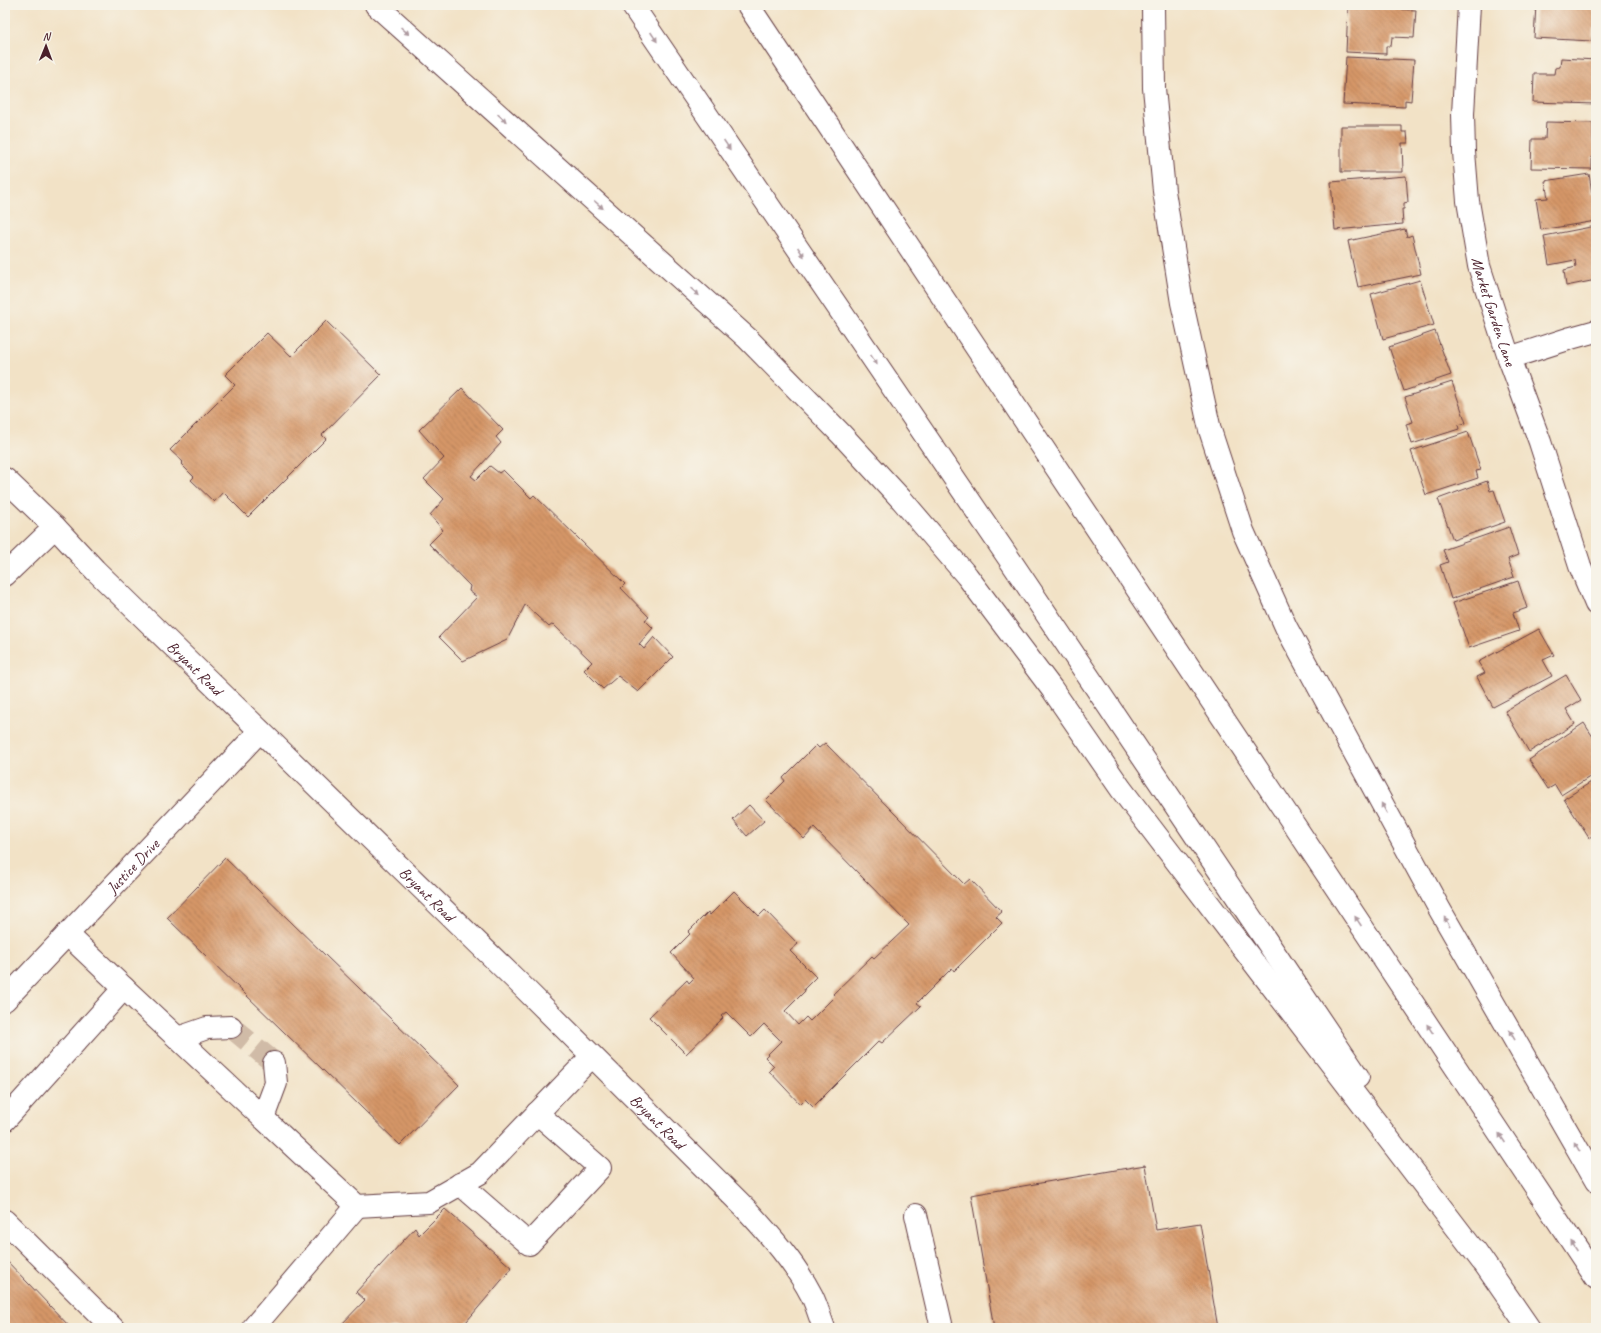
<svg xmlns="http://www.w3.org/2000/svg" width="1601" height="1333" font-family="Caveat,sans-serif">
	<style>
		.building { fill: url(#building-back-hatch) }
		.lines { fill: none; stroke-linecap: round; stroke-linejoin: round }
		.minor-tunnel { stroke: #d0bba7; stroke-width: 22; stroke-dasharray: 22 11; stroke-linecap: butt }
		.minor-casing { stroke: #633c42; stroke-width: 24 }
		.highway-casing { stroke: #633c42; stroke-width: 24 }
		.minor { stroke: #fff; stroke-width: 22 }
		.highway { stroke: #fff; stroke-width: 22 }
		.oneway { fill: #ae9aa0 }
		.labels { text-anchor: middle; stroke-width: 4; stroke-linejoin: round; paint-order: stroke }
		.street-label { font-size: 16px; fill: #4a1f2b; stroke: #f7f3e8 }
	</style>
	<defs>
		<pattern id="building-back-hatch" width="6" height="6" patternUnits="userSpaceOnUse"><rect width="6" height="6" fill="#d59667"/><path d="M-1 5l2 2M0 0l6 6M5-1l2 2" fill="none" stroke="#af7a55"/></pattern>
	</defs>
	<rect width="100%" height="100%" fill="#f7f3e8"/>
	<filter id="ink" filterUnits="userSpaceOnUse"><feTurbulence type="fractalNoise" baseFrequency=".025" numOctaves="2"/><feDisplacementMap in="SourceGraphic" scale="8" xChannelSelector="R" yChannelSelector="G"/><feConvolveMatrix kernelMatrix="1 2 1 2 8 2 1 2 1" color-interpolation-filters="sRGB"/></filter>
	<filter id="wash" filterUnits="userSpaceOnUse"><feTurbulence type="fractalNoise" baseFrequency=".012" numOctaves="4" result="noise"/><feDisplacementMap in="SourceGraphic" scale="16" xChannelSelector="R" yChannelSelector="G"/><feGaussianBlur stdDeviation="0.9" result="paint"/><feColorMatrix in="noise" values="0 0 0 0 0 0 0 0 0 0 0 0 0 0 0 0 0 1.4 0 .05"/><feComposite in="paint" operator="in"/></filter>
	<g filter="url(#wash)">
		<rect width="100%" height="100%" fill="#f2e2c6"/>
		<g id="blocks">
			<g class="building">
				<polygon points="1536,5 1593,5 1593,12 1596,12 1596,29 1593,28 1592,41 1534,38"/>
				<polygon points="1348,7 1416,10 1414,38 1392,37 1391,46 1386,46 1386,54 1346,52"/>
				<polygon points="1346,57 1414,60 1411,101 1405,100 1405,107 1343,104"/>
				<polygon points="1561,58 1596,60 1596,104 1533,102 1534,74 1554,74 1555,68 1560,67"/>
				<polygon points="1546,122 1593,123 1593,141 1596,141 1596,157 1592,157 1592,169 1531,168 1532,139 1545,139"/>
				<polygon points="1341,126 1402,126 1402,132 1407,132 1408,143 1402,143 1403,172 1341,172"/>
				<polygon points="1589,174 1592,193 1596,192 1596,207 1595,208 1596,221 1541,230 1536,199 1548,198 1545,181"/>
				<polygon points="1406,176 1408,202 1404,203 1404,209 1402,209 1403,224 1335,230 1331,182"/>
				<polygon points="1596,226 1596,280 1566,286 1564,270 1576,267 1575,260 1549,265 1544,236"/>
				<polygon points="1405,229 1407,237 1412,235 1421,274 1358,287 1348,241"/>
				<polygon points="1420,280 1434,325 1383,339 1371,294"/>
				<polygon points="326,321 381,375 322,435 326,439 248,517 223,492 214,502 191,480 194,477 181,464 183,462 170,450 235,385 225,375 267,333 291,356"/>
				<polygon points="1435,331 1451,375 1404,391 1389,347"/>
				<polygon points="1452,382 1466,423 1458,425 1459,429 1412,444 1406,424 1413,422 1405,397"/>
				<polygon points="462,388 503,430 496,437 501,443 471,476 476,480 490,466 499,473 503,470 531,498 534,495 625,584 621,588 649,617 645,620 653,628 639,644 644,649 654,637 673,657 638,692 618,676 603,689 584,670 592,662 553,624 549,627 525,605 507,640 463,661 439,637 477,597 469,591 470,586 429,544 443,530 430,515 444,499 424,479 444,458 419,430"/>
				<polygon points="1468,432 1481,470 1476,471 1478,478 1426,495 1411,451"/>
				<polygon points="1487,481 1490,491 1494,490 1505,522 1453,540 1438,499"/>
				<polygon points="1509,527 1518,555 1508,559 1514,577 1451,599 1440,565 1448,562 1443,550"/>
				<polygon points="1518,581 1527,608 1513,613 1519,631 1469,648 1453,603"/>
				<polygon points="1539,629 1554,655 1543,660 1552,676 1493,707 1477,677 1485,673 1478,662"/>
				<polygon points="1566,675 1581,700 1566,709 1575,724 1529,752 1505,711"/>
				<polygon points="1584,723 1595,740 1596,739 1596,773 1561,795 1555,785 1548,789 1529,760"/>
				<polygon points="825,743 964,884 970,879 1002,912 996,917 1002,923 954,971 952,968 917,1003 921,1006 882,1043 879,1041 813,1107 805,1099 800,1104 769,1071 774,1066 765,1057 781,1041 764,1024 751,1037 726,1012 721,1016 723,1018 686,1054 649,1017 687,980 689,983 694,978 671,953 690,934 688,932 708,912 710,915 734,891 759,916 765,910 798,944 790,951 816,977 804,989 805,991 785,1011 798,1025 806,1017 810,1021 835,996 833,994 872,956 874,958 909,925 814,828 804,839 766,800 785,781 783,778 816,745 819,748"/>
				<polygon points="1596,779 1596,833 1589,838 1564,799"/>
				<polygon points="749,805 764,821 747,836 733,820"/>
				<polygon points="225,858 459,1085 400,1145 167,918"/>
				<polygon points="1145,1165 1156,1230 1200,1223 1218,1328 994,1328 971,1195"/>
				<polygon points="445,1209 512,1268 461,1328 447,1328 444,1326 442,1328 338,1328 365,1300 356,1292 415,1228 419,1235"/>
				<polygon points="5,1259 71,1328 5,1328"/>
			</g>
		</g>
	</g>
	<g filter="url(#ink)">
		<use href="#blocks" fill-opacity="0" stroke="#633c42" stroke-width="1"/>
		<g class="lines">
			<polyline class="minor-tunnel" points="231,1027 274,1063"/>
			<g class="minor-casing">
				<g id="minor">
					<path id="s1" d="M 1469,5 L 1463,114 L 1464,152 L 1468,201 L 1479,266 L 1509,358 L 1540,442 L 1580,566 L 1596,604"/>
					<polyline points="1509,358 1571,338 1596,331"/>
					<path id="s2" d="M 5,479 L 55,527 L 95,570 L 516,980 L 745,1208 C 770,1235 795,1263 812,1296 C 817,1306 820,1318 824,1328"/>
					<polyline points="5,575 55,527"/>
					<polyline points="124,988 357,1206 429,1202 480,1173 592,1056"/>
					<path id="s3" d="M 5,1000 L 260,731"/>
					<polyline points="178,1038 207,1028 231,1027"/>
					<polyline points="263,1118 276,1083 274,1063"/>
					<polyline points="5,1120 124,988 67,934"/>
					<polyline points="460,1184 529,1244 600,1168 537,1113"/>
					<polyline points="916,1215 942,1328"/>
					<polyline points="5,1221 113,1328"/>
					<polyline points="253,1328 357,1206"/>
				</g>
			</g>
			<g class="highway-casing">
				<g id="highway">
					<polyline points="376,5 747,338 841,434 902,500 967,576 1052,689 1121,789 1482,1261"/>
					<polyline points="632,5 1010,560 1358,1077"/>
					<polyline points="748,5 1596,1278"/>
					<polyline points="1153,5 1154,88 1164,191 1182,303 1210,430 1243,531 1286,627 1440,910 1596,1181"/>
					<polyline points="1475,1250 1529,1328"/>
				</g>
			</g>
			<use href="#minor" class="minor"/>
			<use href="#highway" class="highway"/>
		</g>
		<defs><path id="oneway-solid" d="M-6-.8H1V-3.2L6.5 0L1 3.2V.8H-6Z"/></defs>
		<g class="oneway">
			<use href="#oneway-solid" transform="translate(405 31) rotate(42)"/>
			<use href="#oneway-solid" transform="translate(654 37) rotate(56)"/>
			<use href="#oneway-solid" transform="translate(502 118) rotate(42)"/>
			<use href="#oneway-solid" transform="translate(727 145) rotate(56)"/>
			<use href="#oneway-solid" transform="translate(599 205) rotate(42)"/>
			<use href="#oneway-solid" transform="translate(801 252) rotate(56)"/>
			<use href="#oneway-solid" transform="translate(695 292) rotate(42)"/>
			<use href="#oneway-solid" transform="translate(874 360) rotate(56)"/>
			<use href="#oneway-solid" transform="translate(1384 808) rotate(-119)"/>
			<use href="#oneway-solid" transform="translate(1358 921) rotate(-124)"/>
			<use href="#oneway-solid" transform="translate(1447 922) rotate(-120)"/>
			<use href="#oneway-solid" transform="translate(1430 1029) rotate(-124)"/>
			<use href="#oneway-solid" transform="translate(1512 1035) rotate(-120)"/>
			<use href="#oneway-solid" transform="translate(1502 1138) rotate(-124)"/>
			<use href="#oneway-solid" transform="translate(1577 1147) rotate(-120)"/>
			<use href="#oneway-solid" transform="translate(1574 1246) rotate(-124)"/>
		</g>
	</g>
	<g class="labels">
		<g class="street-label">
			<text dy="6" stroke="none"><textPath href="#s1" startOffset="310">Market Garden Lane</textPath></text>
			<text dy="6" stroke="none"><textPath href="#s2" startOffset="268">Bryant Road</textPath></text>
			<text dy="6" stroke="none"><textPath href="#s3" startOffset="185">Justice Drive</textPath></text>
			<text dy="6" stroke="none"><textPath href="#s2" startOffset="592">Bryant Road</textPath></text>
			<text dy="6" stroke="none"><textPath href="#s2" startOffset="916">Bryant Road</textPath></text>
		</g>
	</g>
	<rect width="1601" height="1333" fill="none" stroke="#f7f3e8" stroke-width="20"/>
	<g transform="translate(46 46) rotate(1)" stroke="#f7f3e8" stroke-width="3" paint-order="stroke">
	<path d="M0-3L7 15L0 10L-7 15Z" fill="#4a1f2b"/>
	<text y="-6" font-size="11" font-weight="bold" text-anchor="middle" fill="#4a1f2b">N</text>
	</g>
</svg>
